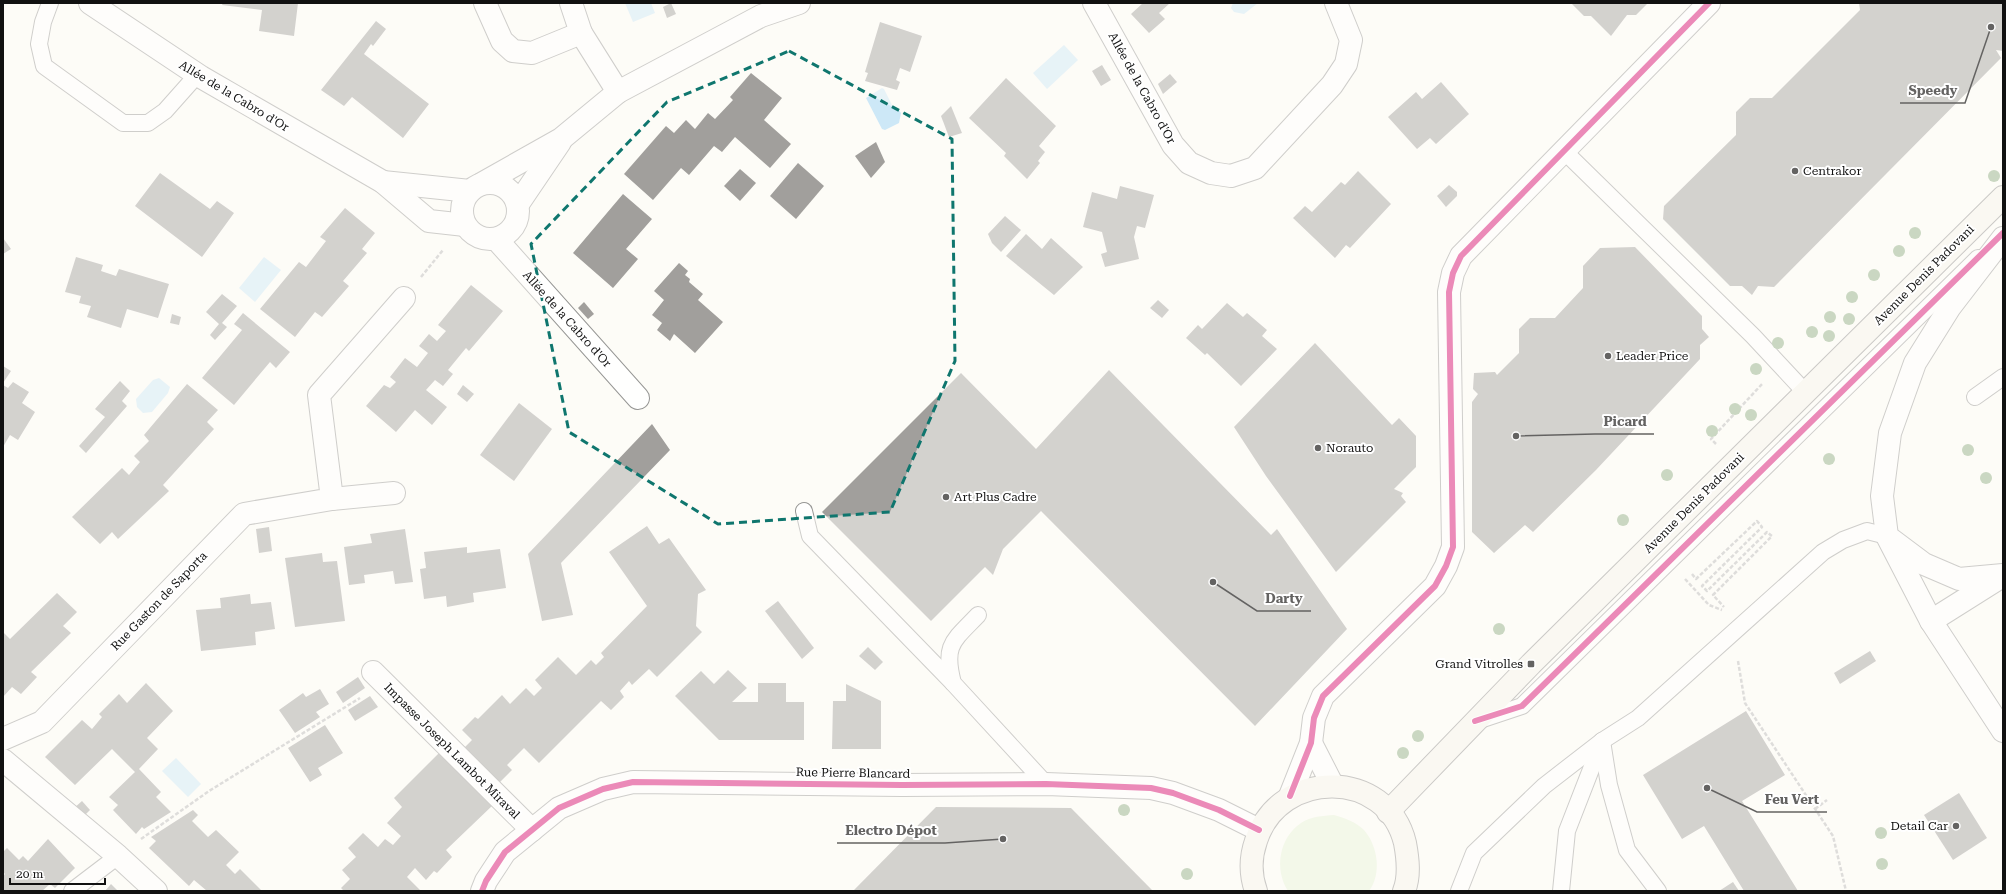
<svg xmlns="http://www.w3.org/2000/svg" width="2006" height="894" font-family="'Roboto Serif',serif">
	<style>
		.green { fill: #e7f3d7 }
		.water { fill: #cde8f7 }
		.building { fill: #a19f9c }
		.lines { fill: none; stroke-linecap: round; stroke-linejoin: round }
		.service-casing { stroke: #979795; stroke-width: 18 }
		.minor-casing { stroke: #979795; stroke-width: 24 }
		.secondary-casing { stroke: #8e8d8b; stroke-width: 24 }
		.path { stroke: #b9b9b8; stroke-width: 2.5; stroke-dasharray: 4 2; stroke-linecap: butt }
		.service { stroke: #fffffe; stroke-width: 16 }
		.minor { stroke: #fffffe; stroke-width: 22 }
		.secondary { stroke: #f6f4eb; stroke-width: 22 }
		.cycleway-casing { stroke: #fff; stroke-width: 8 }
		.cycleway { stroke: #d6006c; stroke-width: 6 }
		.tree { fill: #8cac80 }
		.marked { fill: none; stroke: #0f766e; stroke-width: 3; stroke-dasharray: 8 5; stroke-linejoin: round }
		.poi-dot { fill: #646362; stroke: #fff; stroke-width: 1.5 }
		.labels { text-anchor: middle; stroke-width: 4; stroke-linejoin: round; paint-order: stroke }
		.street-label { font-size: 12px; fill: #111; stroke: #fff }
		.poi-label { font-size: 12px; fill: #111; stroke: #fff; text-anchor: start }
		.leader { fill: none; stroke: #646362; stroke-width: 1.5 }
		.callout-dot { fill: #646362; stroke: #fff; stroke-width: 1.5 }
		.callout-label { font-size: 13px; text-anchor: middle; font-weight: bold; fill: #646362; stroke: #fff; stroke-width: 4; stroke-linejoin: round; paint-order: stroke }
	</style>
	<rect width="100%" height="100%" fill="#fdfcf7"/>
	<path class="green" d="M 1334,815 C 1345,818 1356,822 1364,830 C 1378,846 1382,874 1369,891 L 1288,891 C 1274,869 1279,838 1301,823 C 1311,816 1323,816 1334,815 Z"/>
	<g class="water">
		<polygon points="625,3 651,3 655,13 633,22"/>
		<polygon points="1233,3 1258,3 1244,14 1234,12 1231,8"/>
		<polygon points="1064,45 1078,60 1047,89 1033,73"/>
		<polygon points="882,88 884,89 893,107 897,108 901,113 899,123 885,130 882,129 866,98"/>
		<polygon points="264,257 281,270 255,302 239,288"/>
		<polygon points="159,378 170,387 168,393 152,412 143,413 137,407 136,399 153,380"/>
		<polygon points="176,758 201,784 188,797 162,771"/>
	</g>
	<g class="building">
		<polygon points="223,3 298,3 294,36 259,31 262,10 222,5"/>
		<polygon points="671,3 676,14 667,18 663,7"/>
		<polygon points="1143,3 1170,3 1159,13 1165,19 1149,33 1131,14"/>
		<polygon points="1571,3 1648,3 1636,15 1627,15 1611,36 1591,16 1584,16"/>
		<polygon points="1859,3 2003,3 2003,51 1996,50 2001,58 1774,287 1758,286 1752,295 1742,286 1730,286 1663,219 1664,206 1736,135 1736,112 1750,98 1772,98 1860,10"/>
		<polygon points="376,21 386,29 373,46 371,44 364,54 429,104 403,138 352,97 344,106 321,90"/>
		<polygon points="880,22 922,36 910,72 900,68 896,80 900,82 897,90 865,81 868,73 865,72"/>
		<polygon points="1102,65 1111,80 1101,86 1092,71"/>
		<polygon points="751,73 782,98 764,120 791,144 770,168 735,137 722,152 714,146 689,175 681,168 653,200 624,174 666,126 674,133 686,120 695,129 708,113 715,119 733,100 730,97"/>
		<polygon points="1170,74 1177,82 1163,94 1158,84"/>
		<polygon points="1006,78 1056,126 1039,146 1045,152 1038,161 1040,163 1027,179 1004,156 1006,153 969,118"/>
		<polygon points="1441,82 1469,114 1436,144 1430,138 1417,149 1388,117 1416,92 1422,99"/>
		<polygon points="951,106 962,133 949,137 941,116"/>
		<polygon points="876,142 885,162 871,178 855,156"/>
		<polygon points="798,163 824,186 796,219 770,196"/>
		<polygon points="740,169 756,183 740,201 724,186"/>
		<polygon points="1358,171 1391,204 1350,248 1346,245 1335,258 1293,218 1305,206 1312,212 1341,182 1345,185"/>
		<polygon points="160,173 210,209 217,201 234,213 202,257 135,206"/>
		<polygon points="1449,185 1457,192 1457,196 1446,207 1437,196"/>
		<polygon points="1120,186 1154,195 1145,228 1137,226 1134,237 1139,259 1105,267 1101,254 1107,252 1102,232 1083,227 1092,192 1117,199"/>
		<polygon points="623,194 652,219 626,249 638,259 613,288 573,253"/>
		<polygon points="345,208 375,233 362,249 367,253 343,281 349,286 322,317 315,312 295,337 260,309 299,262 306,267 326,241 320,237"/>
		<polygon points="1005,216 1021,230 1001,252 992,243 988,234"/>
		<polygon points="1026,234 1042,249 1051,238 1083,267 1054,295 1006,256"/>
		<polygon points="3,238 11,249 3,254"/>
		<polygon points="1635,247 1702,316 1702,329 1709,337 1700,345 1700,359 1596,470 1533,532 1525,525 1494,553 1472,532 1472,402 1478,394 1473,389 1474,373 1495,372 1497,375 1519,353 1519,329 1530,318 1555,318 1583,288 1583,266 1600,248"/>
		<polygon points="76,257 103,265 101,271 116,276 119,269 169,284 158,318 127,309 121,328 87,317 91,306 79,303 81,296 65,292"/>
		<polygon points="679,263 688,271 685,275 690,279 689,282 703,294 698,300 723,322 695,353 674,334 670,341 657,330 662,323 652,315 664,300 654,291"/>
		<polygon points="471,285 503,311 469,351 466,348 448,370 453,374 443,386 435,380 426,390 447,407 432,425 415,410 396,432 366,406 384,385 390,388 396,382 390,377 405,358 417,367 428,353 419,346 429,334 437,341 446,331 438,325"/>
		<polygon points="222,294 237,306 222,323 227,327 215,340 210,335 219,324 206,312"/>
		<polygon points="1158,300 1169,310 1162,318 1150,308"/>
		<polygon points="584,302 594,314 588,319 578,308"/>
		<polygon points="1227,303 1243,317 1247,313 1267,330 1262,336 1277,349 1241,386 1207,353 1205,355 1186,338 1198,325 1202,329"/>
		<polygon points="243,313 290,352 276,368 270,362 234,405 202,378 242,330 234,324"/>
		<polygon points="172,314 181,317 179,325 170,323"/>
		<polygon points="1315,343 1392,425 1399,418 1416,436 1416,467 1394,489 1403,493 1401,496 1406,502 1336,572 1266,476 1234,427"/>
		<polygon points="3,366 11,371 3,383"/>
		<polygon points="1109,370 1271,535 1277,529 1347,629 1255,726 1041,511 1003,549 993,575 985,567 931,621 822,512 961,373 1036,449"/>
		<polygon points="120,381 130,391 122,401 127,406 86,453 79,446 105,417 95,409"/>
		<polygon points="13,382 29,392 22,403 35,412 18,440 10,435 3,447 3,385 8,388"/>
		<polygon points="187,384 218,410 207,422 214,429 163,485 169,491 118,539 112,532 100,544 72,517 122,468 129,475 140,462 134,456 149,441 144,435"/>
		<polygon points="463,385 474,394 467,402 457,394"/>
		<polygon points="519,403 552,429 514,481 480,455"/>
		<polygon points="652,424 670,450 561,563 573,615 542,621 528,554"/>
		<polygon points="647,526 659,544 669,538 706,590 698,594 696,626 702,632 657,677 649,669 632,685 629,681 620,691 624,697 611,710 601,701 539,763 524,748 507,765 512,770 496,786 461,751 472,740 462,730 475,717 478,719 502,695 510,704 526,688 534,696 542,688 535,680 558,657 576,675 591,660 596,665 604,657 601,653 647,606 609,552"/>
		<polygon points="269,527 272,551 259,553 256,529"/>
		<polygon points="405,529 413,582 395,584 393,571 364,575 365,583 349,585 344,547 372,543 370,534"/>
		<polygon points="467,547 467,553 500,549 506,588 473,593 474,602 447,607 446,596 424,599 420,569 426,568 424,552"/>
		<polygon points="322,553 323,562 337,561 345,621 295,627 285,558"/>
		<polygon points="57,593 77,612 63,626 71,633 31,672 37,677 21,694 12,687 3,697 3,632 10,639"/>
		<polygon points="250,594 251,604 271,602 275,629 255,632 256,645 201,651 196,610 221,608 220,598"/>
		<polygon points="778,601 814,648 802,659 765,611"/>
		<polygon points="868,647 883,662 875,670 859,656"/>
		<polygon points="1870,651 1876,661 1840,684 1834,673"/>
		<polygon points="728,670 747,688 732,702 758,702 758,683 786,683 786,702 804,702 804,740 719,740 675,696 701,671 714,684"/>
		<polygon points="358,677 365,688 343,703 336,692"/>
		<polygon points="146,683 173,711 147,738 158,749 139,769 161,792 156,797 171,812 144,829 142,827 136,834 113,810 118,805 109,797 135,772 112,749 75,785 45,757 82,720 92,729 102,717 99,714 119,694 127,703"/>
		<polygon points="846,684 881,701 881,749 832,749 833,701 846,701"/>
		<polygon points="320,689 329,704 316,712 320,717 295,733 279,710 303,693 306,697"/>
		<polygon points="370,696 378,707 355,721 348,710"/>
		<polygon points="1746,711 1785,775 1742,801 1798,891 1744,891 1704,826 1682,839 1643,775"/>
		<polygon points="325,725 343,753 318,768 322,775 310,782 288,748"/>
		<polygon points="441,751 493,805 446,850 452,857 437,873 434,871 426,880 415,868 407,877 421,891 344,891 341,888 350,879 342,870 356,857 348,848 363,833 378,847 385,839 393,845 401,836 387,823 402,807 394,798"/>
		<polygon points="1959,793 1987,838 1953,860 1924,815"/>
		<polygon points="82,801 90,810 82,818 73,809"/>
		<polygon points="936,807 1071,808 1153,891 853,891"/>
		<polygon points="193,810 198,815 192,821 208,837 216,830 239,852 226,865 235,874 240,869 262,891 207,891 194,880 189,886 149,848 156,841 151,837"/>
		<polygon points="48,839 75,868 55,888 50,884 42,891 3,891 3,876 5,874 3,872 3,852 7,848 19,860 23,856 28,861"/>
		<polygon points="1733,882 1739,891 1719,891"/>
		<polygon points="111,884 118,891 105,891"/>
	</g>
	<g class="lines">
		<g class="service-casing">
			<g id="service">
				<polyline points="50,3 43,22 39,44 44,66 123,123 148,123 165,111 197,75"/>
				<polyline points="1564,151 1753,336 1806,393"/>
				<polyline points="1975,397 2003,377"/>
				<polyline points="804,511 810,536 953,683"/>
				<path d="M 978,615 C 953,641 943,645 953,683 L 1046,784"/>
				<polyline points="1477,721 1522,706 1978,258"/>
				<polyline points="1602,741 1609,785 1627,850 1658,891"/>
				<polyline points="72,891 118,856"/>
				<polyline points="1459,891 1474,853 1544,786 1602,741 1638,718 1823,552 1843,540 1867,531 1887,536"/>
				<polyline points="1561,891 1567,831 1602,741"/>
			</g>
		</g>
		<g class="minor-casing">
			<g id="minor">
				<polyline points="90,3 201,77 383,182 429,221 465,225"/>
				<polyline points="485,3 502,41 513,51 532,53 581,33 571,3"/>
				<polyline points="1094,3 1173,145 1189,163 1211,173 1231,176 1255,168 1332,85 1346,64 1351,40 1336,3"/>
				<polyline points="581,33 618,92"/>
				<polyline points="383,182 470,191"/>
				<circle cx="490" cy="211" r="28"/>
				<polyline points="483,183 561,139 618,92 761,16 799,3"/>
				<polyline points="518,204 560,142"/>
				<polyline points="2003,238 1950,307 1915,363 1890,433 1882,496 1887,536 1931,621 2003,731"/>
				<polyline points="497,240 638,398"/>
				<polyline points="332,499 394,493"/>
				<polyline points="1892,540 1924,564 1959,579 2003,575"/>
				<polyline points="1931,621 2001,577"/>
				<polyline points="373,672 532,830"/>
				<polyline points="3,739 42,722 244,514 332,499 319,395 404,298"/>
				<polyline points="1311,743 1333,786"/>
				<polyline points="3,760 118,856 156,891"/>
				<polyline points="1290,796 1311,743 1314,718 1323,696 1435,586 1446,566 1453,547 1449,292 1453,273 1461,256 1709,3"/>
				<polyline points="482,891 486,881 505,852 559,808 603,789 633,782 902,785 1046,784 1151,788 1173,793 1219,810 1259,830"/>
			</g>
		</g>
		<g class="secondary-casing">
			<g id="secondary">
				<polyline points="1388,812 1531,664 2003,197"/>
				<path d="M 1256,891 C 1250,874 1250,858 1256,841 C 1279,768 1387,768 1405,843 C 1408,859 1410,876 1404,891"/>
			</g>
		</g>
		<g class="path">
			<polyline points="421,277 443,250"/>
			<polyline points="1716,444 1711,439 1763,383"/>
			<polyline points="1692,574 1696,579 1757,521 1762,527 1702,586 1707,591 1767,532 1772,536 1713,595 1724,607"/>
			<polyline points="1685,579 1709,605 1722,610"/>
			<polyline points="1738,661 1745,703 1833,836 1846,891"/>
			<polyline points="1815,809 1827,800"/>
			<polyline points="141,839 209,791 360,698"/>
		</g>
		<use href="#service" class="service"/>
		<use href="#minor" class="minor"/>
		<use href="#secondary" class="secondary"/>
		<g class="cycleway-casing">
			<g id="cycleway">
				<polyline points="1475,721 1522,706 2003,233"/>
				<polyline points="1290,796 1311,743 1314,718 1323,696 1435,586 1446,566 1453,547 1449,292 1453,273 1461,256 1709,3"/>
				<polyline points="482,891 486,881 505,852 559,808 603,789 633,782 902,785 1046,784 1151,788 1173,793 1219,810 1259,830"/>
			</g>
		</g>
		<use href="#cycleway" class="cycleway"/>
	</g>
	<g class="tree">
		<circle cx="1994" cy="176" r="6"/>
		<circle cx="1915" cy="233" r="6"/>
		<circle cx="1899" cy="251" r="6"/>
		<circle cx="1874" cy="275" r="6"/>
		<circle cx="1852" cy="297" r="6"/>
		<circle cx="1830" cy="317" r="6"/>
		<circle cx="1849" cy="319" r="6"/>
		<circle cx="1812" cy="332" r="6"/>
		<circle cx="1829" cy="336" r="6"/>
		<circle cx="1778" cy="343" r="6"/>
		<circle cx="1756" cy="369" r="6"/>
		<circle cx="1735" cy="409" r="6"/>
		<circle cx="1751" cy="415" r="6"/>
		<circle cx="1712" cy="431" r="6"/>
		<circle cx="1968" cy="450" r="6"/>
		<circle cx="1829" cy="459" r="6"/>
		<circle cx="1667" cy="475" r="6"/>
		<circle cx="1986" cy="478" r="6"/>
		<circle cx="1623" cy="520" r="6"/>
		<circle cx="1499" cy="629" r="6"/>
		<circle cx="1418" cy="736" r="6"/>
		<circle cx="1403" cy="753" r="6"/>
		<circle cx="1124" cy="810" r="6"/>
		<circle cx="1881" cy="833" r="6"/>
		<circle cx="1882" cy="864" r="6"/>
		<circle cx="1187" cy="874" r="6"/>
	</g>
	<path d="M0 0H2006V894H0ZM 789,51 L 952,139 L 955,361 L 890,512 L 718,524 L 569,432 L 531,244 L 667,102 Z" fill="#fdfcf7" fill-opacity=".55" fill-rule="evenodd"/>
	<path class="marked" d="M 789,51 L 952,139 L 955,361 L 890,512 L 718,524 L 569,432 L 531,244 L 667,102 Z"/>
	<g class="poi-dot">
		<circle cx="1795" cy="171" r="4"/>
		<circle cx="1608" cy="356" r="4"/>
		<circle cx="1318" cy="448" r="4"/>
		<circle cx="946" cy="497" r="4"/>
		<rect x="1527" y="660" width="8" height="8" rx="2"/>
		<circle cx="1956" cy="826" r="4"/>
	</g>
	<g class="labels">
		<g class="street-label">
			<text transform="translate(1142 88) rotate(61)" y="4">Allée de la Cabro d'Or</text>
			<text transform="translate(234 96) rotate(31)" y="4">Allée de la Cabro d'Or</text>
			<text transform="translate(1924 275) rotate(-45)" y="4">Avenue Denis Padovani</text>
			<text transform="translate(567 319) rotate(48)" y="4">Allée de la Cabro d'Or</text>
			<text transform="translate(1694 503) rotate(-45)" y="4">Avenue Denis Padovani</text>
			<text transform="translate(159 601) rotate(-46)" y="4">Rue Gaston de Saporta</text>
			<text transform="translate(452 751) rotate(45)" y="4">Impasse Joseph Lambot Miraval</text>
			<text transform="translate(853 773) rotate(1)" y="4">Rue Pierre Blancard</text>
		</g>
		<g class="poi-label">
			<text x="1803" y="175">Centrakor</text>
			<text x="1616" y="360">Leader Price</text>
			<text x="1326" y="452">Norauto</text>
			<text x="954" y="501">Art Plus Cadre</text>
			<text x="1523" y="668" text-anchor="end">Grand Vitrolles</text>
			<text x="1948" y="830" text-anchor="end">Detail Car</text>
		</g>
	</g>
	<path class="leader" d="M1991 27L1965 103H1900M1516 436L1595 434H1654M1213 582L1257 611H1311M1707 788L1757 812H1827M1003 839L945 843H837"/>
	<g class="callout-dot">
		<circle cx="1991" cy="27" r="4"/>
		<circle cx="1516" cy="436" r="4"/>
		<circle cx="1213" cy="582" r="4"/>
		<circle cx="1707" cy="788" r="4"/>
		<circle cx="1003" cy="839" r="4"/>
	</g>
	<g class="callout-label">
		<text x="1933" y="95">Speedy</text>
		<text x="1625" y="426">Picard</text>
		<text x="1284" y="603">Darty</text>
		<text x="1792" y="804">Feu Vert</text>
		<text x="891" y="835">Electro Dépot</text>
	</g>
	<rect width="2006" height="894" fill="none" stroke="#111111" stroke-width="8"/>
	<path d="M10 878v6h95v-6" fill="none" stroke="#111111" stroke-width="2"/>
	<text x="16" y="878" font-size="12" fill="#111111" stroke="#ffffff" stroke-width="3" paint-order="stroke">20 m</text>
</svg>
